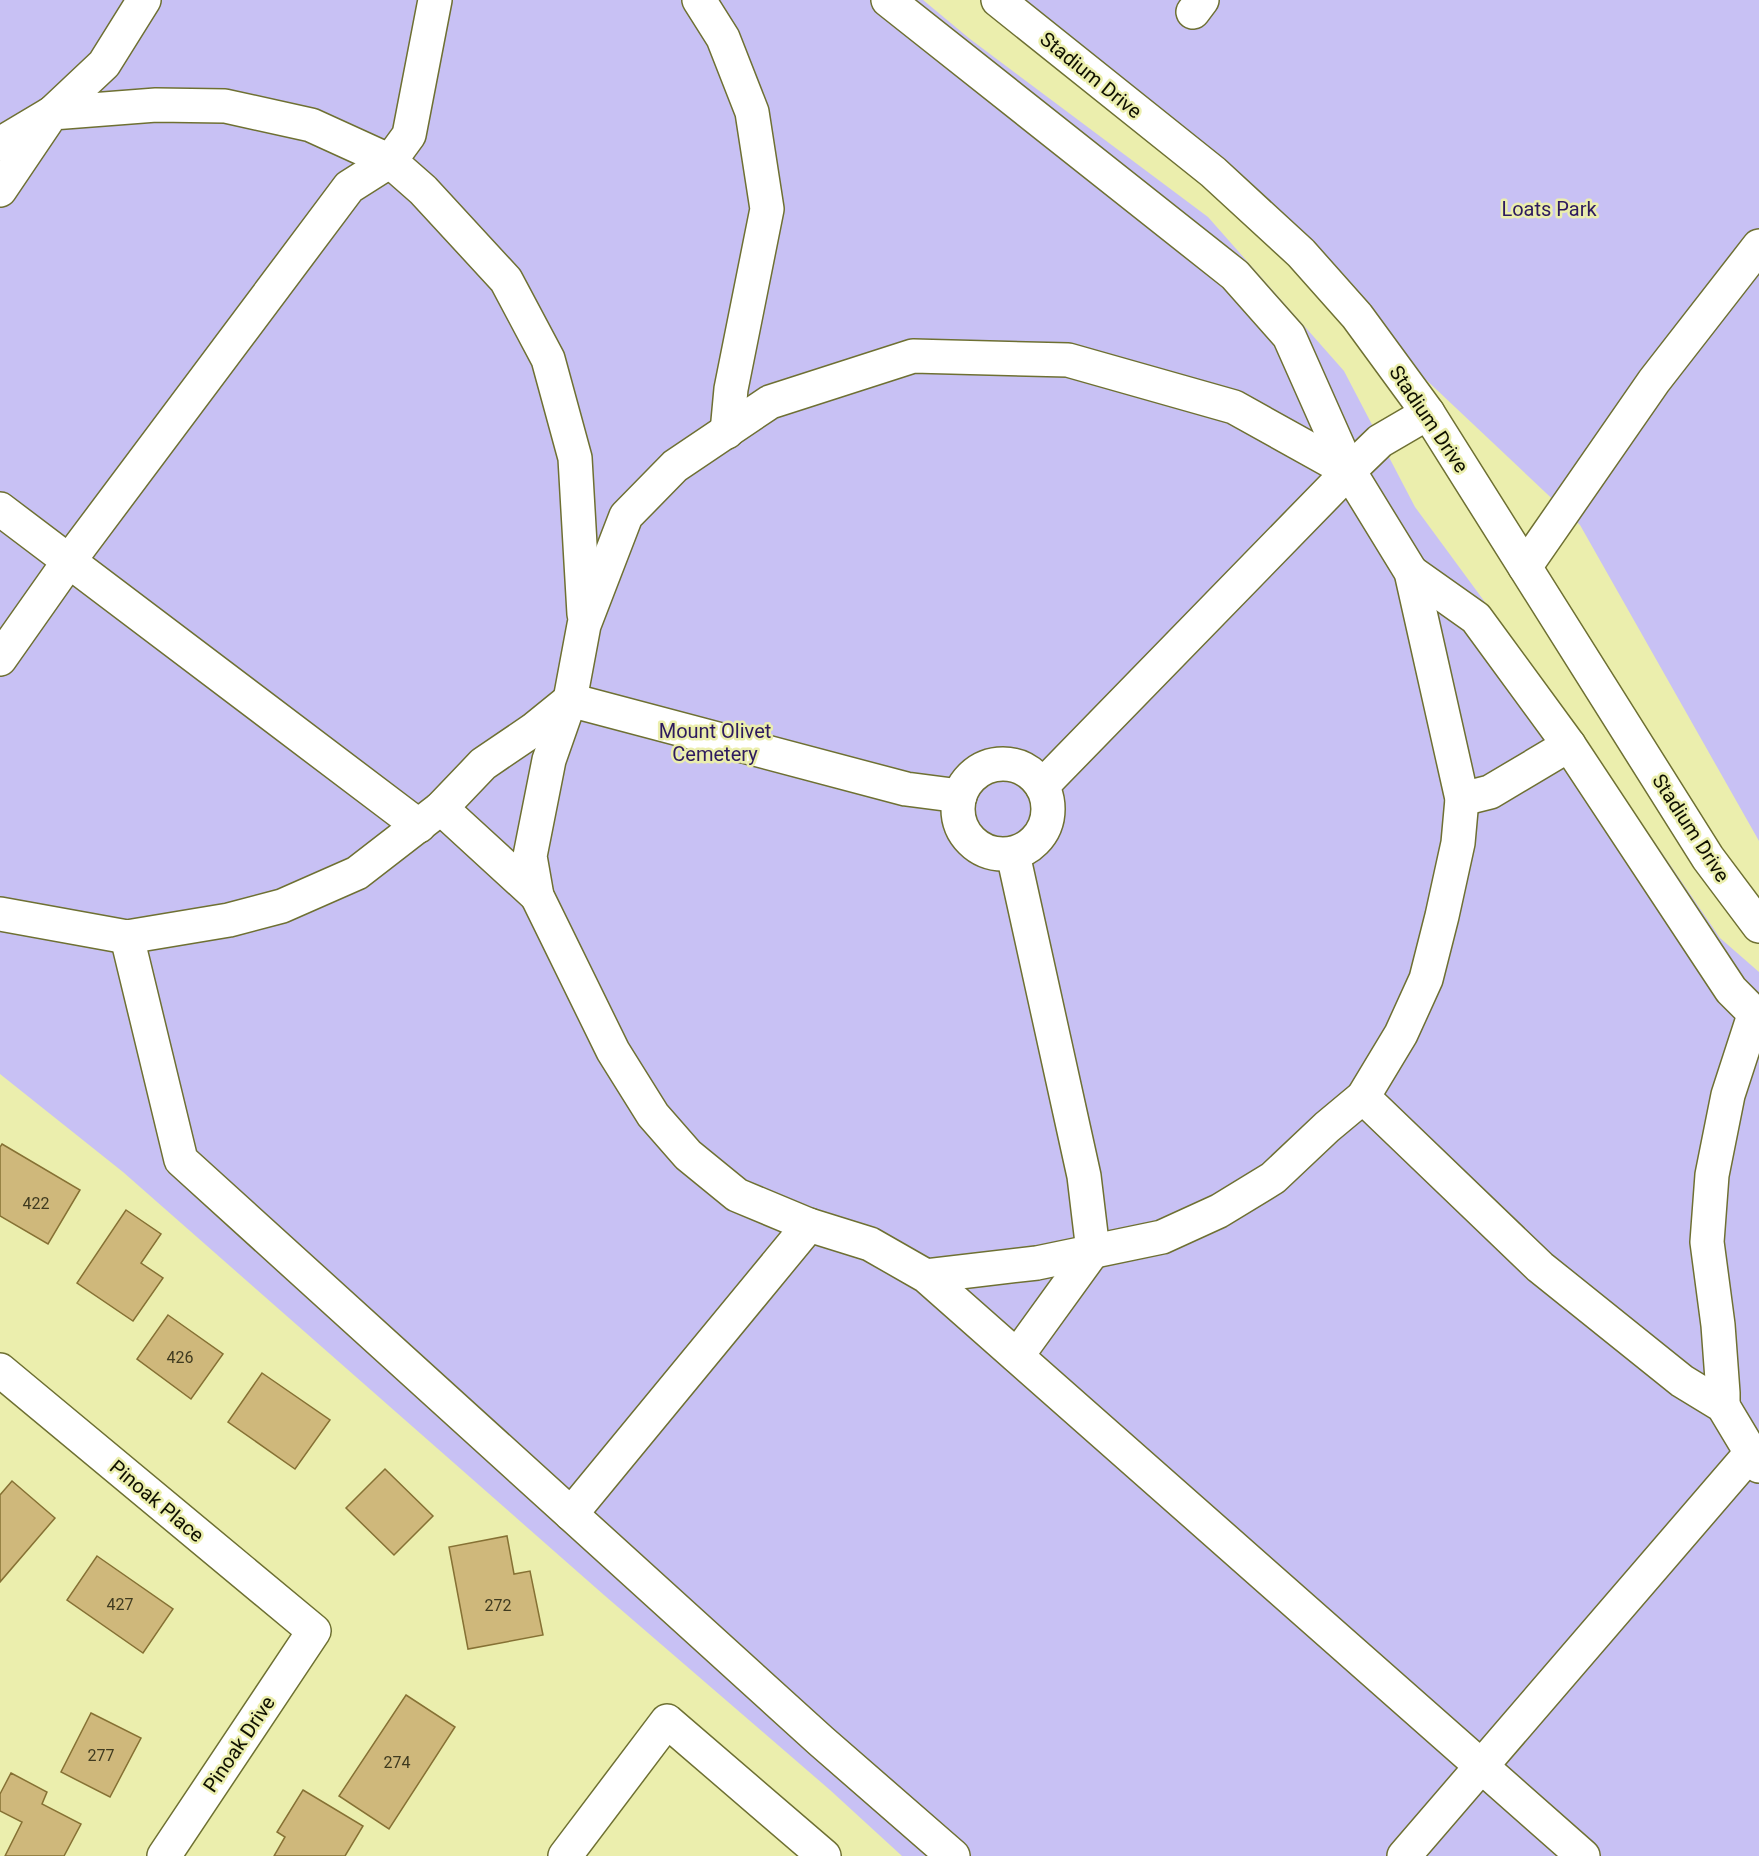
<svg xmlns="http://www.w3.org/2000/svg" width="1759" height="1856" font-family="Roboto,sans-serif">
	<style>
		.green { fill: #c8c1f4 }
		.building { fill: #cfb87b; stroke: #867134; stroke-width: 1.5 }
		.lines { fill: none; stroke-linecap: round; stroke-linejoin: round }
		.minor-casing { stroke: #6e7032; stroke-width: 36 }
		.minor { stroke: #fff; stroke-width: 33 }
		.labels { text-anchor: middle; stroke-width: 5; stroke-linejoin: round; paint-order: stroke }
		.number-label { font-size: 16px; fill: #3f3a1f }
		.street-label { font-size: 20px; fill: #0f1000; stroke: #ebeead }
		.park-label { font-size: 20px; fill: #2d1a5e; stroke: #ebeead }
	</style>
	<rect width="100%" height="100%" fill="#ebeead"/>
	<g class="green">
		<polygon points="0,0 923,0 970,39 1208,217 1344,371 1415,507 1570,718 1720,938 1759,972 1759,1856 902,1856 830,1790 604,1595 123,1172 0,1074"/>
		<polygon points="1013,0 1759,0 1759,841 1580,525 1174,142"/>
	</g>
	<g class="building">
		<polygon points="2,1144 80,1190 48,1244 0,1216 0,1147"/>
		<polygon points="126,1210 161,1234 141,1263 163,1278 133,1321 77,1283"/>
		<polygon points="168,1315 223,1354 191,1399 137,1359"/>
		<polygon points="262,1373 330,1420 295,1469 228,1422"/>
		<polygon points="385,1469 433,1516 394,1555 346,1508"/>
		<polygon points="12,1481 55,1518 0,1582 0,1495"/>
		<polygon points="507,1536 514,1574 530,1571 543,1635 468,1649 449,1547"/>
		<polygon points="97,1556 173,1609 143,1653 67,1600"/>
		<polygon points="406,1695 455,1727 389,1829 339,1796"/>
		<polygon points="91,1713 141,1738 110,1797 61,1772"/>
		<polygon points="11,1773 47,1792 42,1804 81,1824 64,1856 5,1856 22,1822 0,1811 0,1794"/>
		<polygon points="303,1790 363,1826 345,1856 274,1856 285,1837 277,1832"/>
	</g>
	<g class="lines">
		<g class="minor-casing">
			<g id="minor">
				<polyline points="699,0 723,38 752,112 767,209 731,389 727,432"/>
				<polyline points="888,0 1235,275 1289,336 1349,471"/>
				<polyline points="998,0 1213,172 1301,253 1357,316 1428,413 1708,858 1759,926"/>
				<polyline points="1193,12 1202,0"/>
				<polyline points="0,144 52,113 104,64 144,0"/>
				<polyline points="0,190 52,113 156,105 225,106 311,125 390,161 423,190 506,280 548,359 575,458 584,614"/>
				<polyline points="0,509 419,826"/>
				<polyline points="1525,567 1654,381 1759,246"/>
				<polyline points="1411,572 1476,618 1569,745 1731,990 1759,1018"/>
				<polyline points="0,659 69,561 349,187 390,161 409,135 435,0"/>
				<circle cx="1003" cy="809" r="45"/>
				<polyline points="1042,786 1349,471 1380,441 1428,413"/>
				<polyline points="1462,799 1490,792 1569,745"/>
				<polyline points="441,808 537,896"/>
				<polyline points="1013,854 1084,1176 1093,1251 1017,1356"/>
				<polyline points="0,914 127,937 229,920 282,906 357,873 441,808 483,764 533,730 570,700 906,789 960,796"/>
				<polyline points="127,937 181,1160 821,1741 953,1856"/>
				<polyline points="1363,1097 1540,1267 1682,1381 1723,1406 1759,1466"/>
				<polyline points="926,1276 1037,1263 1162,1237 1219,1211 1273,1178 1327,1127 1363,1097 1401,1034 1426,979 1442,916 1458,843 1462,799 1411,572 1349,471 1234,407 1068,360 913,356 770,402 675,466 626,516 584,625 570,700 549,760 530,856 537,896 613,1051 653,1115 688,1155 737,1195 809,1225 870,1244 926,1276 1583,1856"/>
				<polyline points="0,1370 314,1631 164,1856"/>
				<polyline points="1723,1406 1723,1393 1718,1325 1707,1242 1712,1175 1728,1095 1754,1015"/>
				<polyline points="571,1514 809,1225"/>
				<polyline points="565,1856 667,1721 824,1856"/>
				<polyline points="1404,1856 1751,1453"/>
			</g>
		</g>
		<use href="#minor" class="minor"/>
	</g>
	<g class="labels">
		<g class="number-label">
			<text x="36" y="1209">422</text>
			<text x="180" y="1363">426</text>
			<text x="120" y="1610">427</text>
			<text x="498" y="1611">272</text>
			<text x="101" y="1761">277</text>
			<text x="397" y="1768">274</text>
		</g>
		<g class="street-label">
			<text transform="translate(1091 75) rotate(39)" y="7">Stadium Drive</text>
			<text transform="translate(1429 419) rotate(56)" y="7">Stadium Drive</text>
			<text transform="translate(1691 828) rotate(57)" y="7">Stadium Drive</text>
			<text transform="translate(157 1501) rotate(40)" y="7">Pinoak Place</text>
			<text transform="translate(239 1744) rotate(-56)" y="7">Pinoak Drive</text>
		</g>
		<g class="park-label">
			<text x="1549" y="216">Loats Park</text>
			<text x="715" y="738">Mount Olivet<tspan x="715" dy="23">Cemetery</tspan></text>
		</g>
	</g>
</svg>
